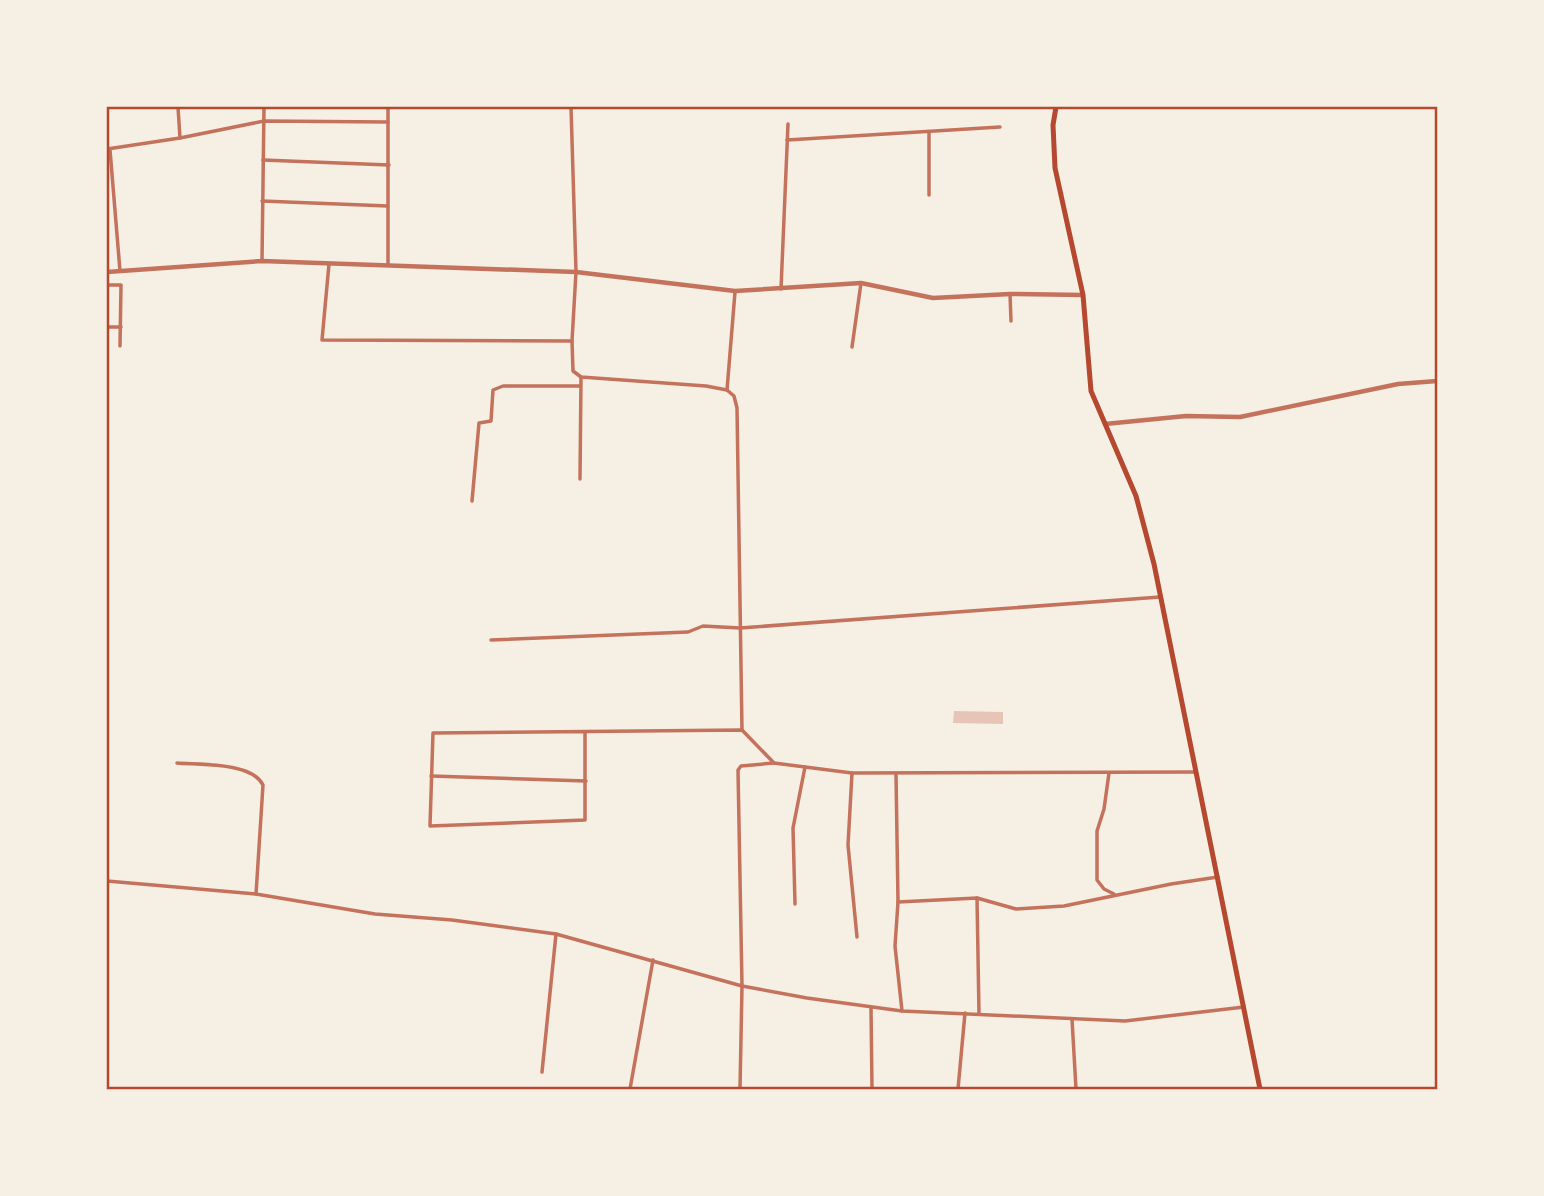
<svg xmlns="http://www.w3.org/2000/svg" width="1544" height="1196" font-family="Helvetica,sans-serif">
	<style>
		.building { fill: #e6c5b7 }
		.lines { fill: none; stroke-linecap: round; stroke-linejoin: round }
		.minor { stroke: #c5725c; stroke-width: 3.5 }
		.tertiary { stroke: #c5725c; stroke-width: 4.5 }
		.primary { stroke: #b5482f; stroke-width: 5 }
		.neatline { fill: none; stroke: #b5482f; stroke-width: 2.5 }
	</style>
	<rect width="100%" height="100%" fill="#f6efe4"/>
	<polygon class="building" points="954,711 1003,712 1003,724 953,723"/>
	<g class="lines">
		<g class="minor">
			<polyline points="178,107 180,138"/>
			<polyline points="571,107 576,272 572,341 573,371 581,377 706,386 727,390"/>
			<polyline points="929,133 929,195"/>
			<polyline points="787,140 1000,127"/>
			<polyline points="107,149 180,138 264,121 388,122"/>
			<polyline points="110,150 120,271"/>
			<polyline points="263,160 389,165"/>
			<polyline points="262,201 388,206"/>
			<polyline points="262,261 264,107"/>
			<polyline points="329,264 322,340 572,341"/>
			<polyline points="388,265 388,107"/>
			<polyline points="107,285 121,285 120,346"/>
			<polyline points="781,289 788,124"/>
			<polyline points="735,292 727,390 734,396 737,408 742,730"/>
			<polyline points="1010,294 1011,321"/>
			<polyline points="107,327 121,327"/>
			<polyline points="852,347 861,283"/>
			<polyline points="580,479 581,377"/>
			<polyline points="472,501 479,423 491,421 493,390 503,386 580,386"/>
			<polyline points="491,640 688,632 703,626 740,628 1160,597"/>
			<polyline points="585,732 585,820 430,826 433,733 742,730 774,763 852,773 1195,772"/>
			<path d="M 177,763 C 200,765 252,762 263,785 L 256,894"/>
			<polyline points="852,773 848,845 857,937"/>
			<polyline points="1109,773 1104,809 1097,831 1097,880 1104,889 1114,894"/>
			<polyline points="896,774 898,902 895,946 902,1011"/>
			<polyline points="431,776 586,781"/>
			<polyline points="107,881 256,894 375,914 452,920 556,934 742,986 807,998 902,1011 1125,1021 1244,1007"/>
			<polyline points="977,898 979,1014"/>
			<polyline points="898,902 977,898 1016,909 1064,906 1171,884 1218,877"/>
			<polyline points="795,904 793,828 805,767"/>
			<polyline points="871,1007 872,1089"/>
			<polyline points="1072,1019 1076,1089"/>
			<polyline points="542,1072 556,934"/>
			<polyline points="630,1089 653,960"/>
			<polyline points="740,1089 742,986 738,770 741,766 774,763"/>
			<polyline points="958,1089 965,1013"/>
		</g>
		<g class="tertiary">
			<polyline points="107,272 262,261 576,272 735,291 861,283 933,298 1010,294 1083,295"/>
			<polyline points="1105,424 1186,416 1240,417 1398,384 1437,381"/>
		</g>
		<polyline class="primary" points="1056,107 1053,125 1055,168 1083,295 1091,391 1136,496 1154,564 1260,1089"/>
	</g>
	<rect width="1544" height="1196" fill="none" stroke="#f6efe4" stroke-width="217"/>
	<rect x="108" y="108" width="1328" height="980" class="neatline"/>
</svg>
